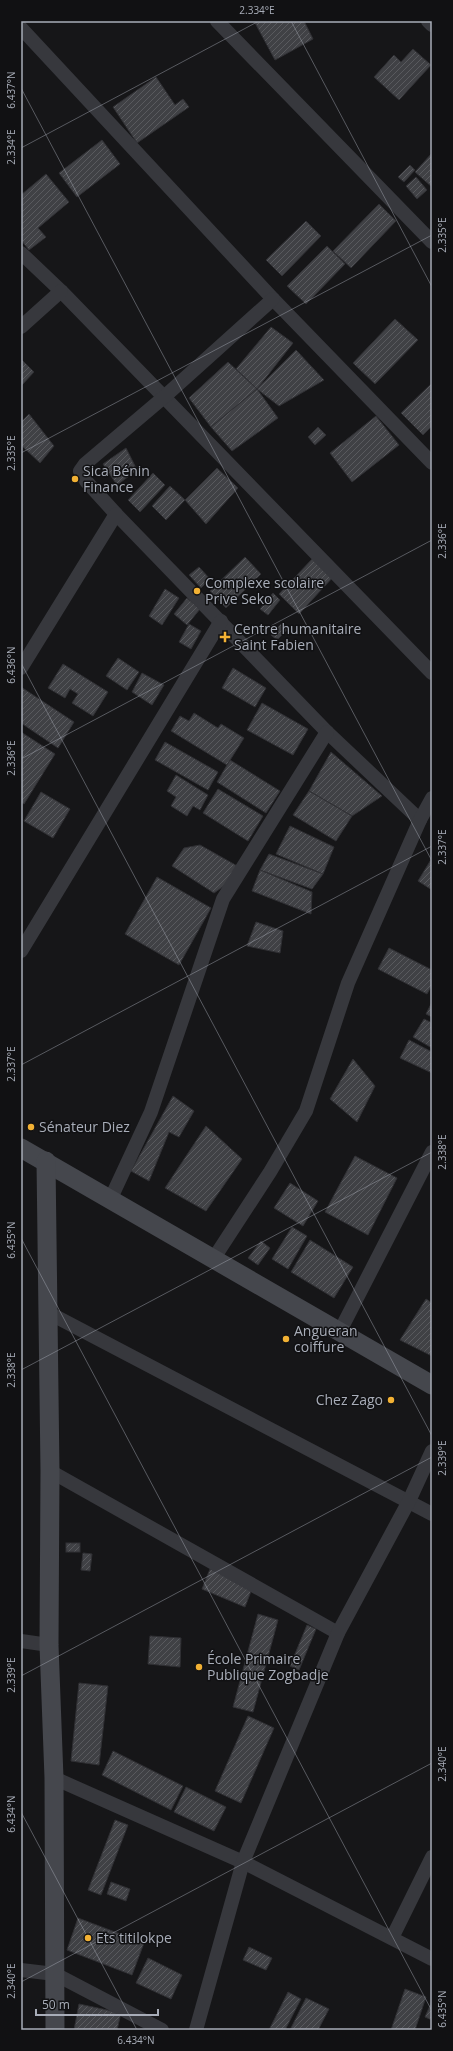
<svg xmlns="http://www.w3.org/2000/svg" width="453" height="2051" font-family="'Open Sans',sans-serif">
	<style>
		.building { fill: url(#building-hatch); stroke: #303034 }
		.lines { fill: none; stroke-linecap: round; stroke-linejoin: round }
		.street { stroke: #37383d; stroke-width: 14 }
		.secondary { stroke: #45474d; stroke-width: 19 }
		.ticks { fill: none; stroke: #a8adb8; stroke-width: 1; stroke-opacity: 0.45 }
		.poi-dot { fill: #f2b134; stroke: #111113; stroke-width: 1.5 }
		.labels { text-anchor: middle; stroke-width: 3; stroke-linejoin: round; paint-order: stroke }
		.poi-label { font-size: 14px; fill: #a8adb8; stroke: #111113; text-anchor: start }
		.neatline { fill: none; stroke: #a8adb8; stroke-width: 1.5 }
		.ticks-label { font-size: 10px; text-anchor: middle; fill: #a8adb8 }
	</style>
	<defs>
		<pattern id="building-hatch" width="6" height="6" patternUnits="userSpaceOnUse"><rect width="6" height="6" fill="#404145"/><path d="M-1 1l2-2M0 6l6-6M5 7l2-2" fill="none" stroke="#595a5e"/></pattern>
	</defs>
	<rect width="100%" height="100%" fill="#161618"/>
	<g class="building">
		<polygon points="254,21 304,21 313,39 275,60"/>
		<polygon points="413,49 431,65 399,100 374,77 394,55 401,62"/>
		<polygon points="156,77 175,105 183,99 189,107 137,143 113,107"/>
		<polygon points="102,140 120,164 77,197 59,173"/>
		<polygon points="432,153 432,187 415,172"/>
		<polygon points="410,165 415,170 404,182 398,177"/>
		<polygon points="46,174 69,202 38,228 46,237 29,250 21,240 21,195"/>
		<polygon points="416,177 427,190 417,199 406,186"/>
		<polygon points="379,204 396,221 351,268 333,251"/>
		<polygon points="306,221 321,236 282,276 266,260"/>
		<polygon points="327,246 345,264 306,304 287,286"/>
		<polygon points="395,319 418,340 375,384 353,363"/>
		<polygon points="271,327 293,343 257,389 236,369"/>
		<polygon points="296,350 324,380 279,406 257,389"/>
		<polygon points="21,359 34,372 21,386"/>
		<polygon points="228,362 257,389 211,427 189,398"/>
		<polygon points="432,383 432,426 423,435 401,413"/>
		<polygon points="257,389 278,418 232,451 211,427"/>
		<polygon points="29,414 54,446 40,463 21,445 21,422"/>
		<polygon points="376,416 399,445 352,482 330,453"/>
		<polygon points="318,427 326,435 315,445 308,437"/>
		<polygon points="126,448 137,470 117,485 103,464"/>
		<polygon points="217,468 238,488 206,524 185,500"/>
		<polygon points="153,473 165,485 140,512 128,500"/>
		<polygon points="170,486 185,500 166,520 152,506"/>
		<polygon points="245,557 261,574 226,608 210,591"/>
		<polygon points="314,557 334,576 299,614 279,594"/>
		<polygon points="199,567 210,579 201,588 189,575"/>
		<polygon points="165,589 179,598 162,625 149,616"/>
		<polygon points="273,593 280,600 268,615 260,609"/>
		<polygon points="187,598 200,609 187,625 174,614"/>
		<polygon points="189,624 201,631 191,649 179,642"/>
		<polygon points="281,624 287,630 277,640 271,635"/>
		<polygon points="118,658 139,672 127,690 106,676"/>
		<polygon points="63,664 108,692 93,716 72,703 78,694 70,689 65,698 48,688"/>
		<polygon points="233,668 266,688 255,707 222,688"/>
		<polygon points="142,673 164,685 152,705 132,692"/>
		<polygon points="21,687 74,722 58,748 21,723"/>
		<polygon points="262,703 308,729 293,755 247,730"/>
		<polygon points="194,713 218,728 221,724 244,738 227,765 171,731 180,716 189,721"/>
		<polygon points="21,732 55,754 24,804 21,802"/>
		<polygon points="165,742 218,772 208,790 155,760"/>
		<polygon points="331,752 382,796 352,816 309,791"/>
		<polygon points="230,760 280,791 266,813 217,782"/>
		<polygon points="176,775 208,795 200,810 193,806 187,816 171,806 176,797 167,791"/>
		<polygon points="218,789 263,816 248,841 203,813"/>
		<polygon points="309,791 352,816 336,841 293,815"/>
		<polygon points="41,792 70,809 53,838 24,821"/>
		<polygon points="290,826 334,847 323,874 276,854"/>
		<polygon points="200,845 239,867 231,881 214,893 172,866 184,848"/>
		<polygon points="269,854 323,874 312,889 260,870"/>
		<polygon points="432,858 432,890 418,881"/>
		<polygon points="260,870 312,892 311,914 252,891"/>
		<polygon points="157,877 211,908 179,965 125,934"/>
		<polygon points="256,922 283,931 280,953 247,946"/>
		<polygon points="389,948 432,970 432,985 427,994 378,969"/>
		<polygon points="432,1002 432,1017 426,1014"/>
		<polygon points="424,1019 432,1023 432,1048 413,1037"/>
		<polygon points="409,1040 432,1052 432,1073 400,1058"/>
		<polygon points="353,1059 375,1086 357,1122 330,1099"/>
		<polygon points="173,1096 194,1111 179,1137 169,1132 149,1181 131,1171"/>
		<polygon points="206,1126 242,1159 206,1211 165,1188"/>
		<polygon points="355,1156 397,1178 368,1235 325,1212"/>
		<polygon points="290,1183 318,1201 303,1226 274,1208"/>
		<polygon points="292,1227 307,1236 288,1269 272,1259"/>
		<polygon points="310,1240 353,1267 334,1298 291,1272"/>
		<polygon points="261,1241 270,1248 258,1265 248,1258"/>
		<polygon points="426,1299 432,1303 432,1356 400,1340"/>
		<rect x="66" y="1543" width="14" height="9"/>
		<polygon points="83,1553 92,1554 90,1571 81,1570"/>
		<polygon points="210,1569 253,1586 245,1607 202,1589"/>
		<polygon points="258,1614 278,1620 253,1712 233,1707"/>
		<polygon points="307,1625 316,1629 299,1670 290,1666"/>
		<polygon points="150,1636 181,1638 180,1667 148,1664"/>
		<polygon points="79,1683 108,1686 99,1765 71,1761"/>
		<polygon points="248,1716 274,1728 241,1803 215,1791"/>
		<polygon points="113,1751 183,1786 171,1810 102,1775"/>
		<polygon points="186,1787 226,1807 214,1831 174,1812"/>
		<polygon points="115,1820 128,1825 101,1895 88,1890"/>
		<polygon points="111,1882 130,1889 126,1901 107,1894"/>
		<polygon points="78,1918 144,1943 132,1975 67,1950"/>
		<polygon points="249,1947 272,1958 266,1970 243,1960"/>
		<polygon points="148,1958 182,1975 171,1999 136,1983"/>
		<polygon points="405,1989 426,1997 415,2030 391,2030"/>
		<polygon points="288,1992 301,1999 285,2030 269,2030"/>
		<polygon points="306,1998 329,2009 318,2030 290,2030"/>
		<polygon points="432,2001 432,2020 425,2017"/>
		<polygon points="79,2004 121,2013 117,2030 74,2030"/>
	</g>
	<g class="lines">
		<g class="street">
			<polyline points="217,21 432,242"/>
			<polyline points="428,21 432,25"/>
			<polyline points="21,28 273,299 432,463"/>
			<polyline points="21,253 61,291 432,673"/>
			<polyline points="273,299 164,397 85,464 80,471 86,481 116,514 327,732 420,820"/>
			<polyline points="21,327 61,291"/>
			<polyline points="21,668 116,514"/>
			<polyline points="21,951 221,621"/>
			<polyline points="111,1198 151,1112 223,899 327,732"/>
			<polyline points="214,1258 270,1172 306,1111 348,983 420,820 432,798"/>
			<polyline points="47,1312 432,1514"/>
			<polyline points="340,1331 432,1152"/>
			<polyline points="50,1471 338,1633"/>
			<polyline points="21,1641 49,1645"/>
			<polyline points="54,1778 243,1862 432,1959"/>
			<polyline points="392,1938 432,1857"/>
			<polyline points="21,1970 55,1974 162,2030"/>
			<polyline points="196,2030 243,1862 338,1633 409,1501 432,1451"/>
		</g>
		<g class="secondary">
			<polyline points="21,1148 432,1385"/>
			<polyline points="46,1161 50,1471 49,1645 54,1778 55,2030"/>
		</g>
	</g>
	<path class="ticks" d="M 291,21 L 432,287M 21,88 L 432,861M 21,148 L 259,21M 21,453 L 432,235M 21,663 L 432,1436M 21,759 L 432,540M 21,1065 L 432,846M 21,1238 L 432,2011M 21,1370 L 432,1152M 21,1676 L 432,1457M 21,1812 L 137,2030M 21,1982 L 432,1763"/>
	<g class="poi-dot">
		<circle cx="75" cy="479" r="4"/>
		<circle cx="197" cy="591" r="4"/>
		<path d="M223 631h4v4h4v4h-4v4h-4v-4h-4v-4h4z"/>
		<circle cx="31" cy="1127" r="4"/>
		<circle cx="286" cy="1339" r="4"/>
		<circle cx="391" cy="1400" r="4"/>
		<circle cx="199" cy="1667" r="4"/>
		<circle cx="88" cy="1938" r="4"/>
	</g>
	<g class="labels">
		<g class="poi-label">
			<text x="83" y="476">Sica Bénin<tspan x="83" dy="16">Finance</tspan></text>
			<text x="205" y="588">Complexe scolaire<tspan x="205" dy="16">Prive Seko</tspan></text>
			<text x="234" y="634">Centre humanitaire<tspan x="234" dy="16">Saint Fabien</tspan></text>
			<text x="39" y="1132">Sénateur Diez</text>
			<text x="294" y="1336">Angueran<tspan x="294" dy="16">coiffure</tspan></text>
			<text x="383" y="1405" text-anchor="end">Chez Zago</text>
			<text x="207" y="1664">École Primaire<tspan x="207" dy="16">Publique Zogbadje</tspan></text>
			<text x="96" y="1943">Ets titilokpe</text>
		</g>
	</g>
	<rect width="453" height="2051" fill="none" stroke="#111113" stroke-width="44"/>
	<path d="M36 2009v6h122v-6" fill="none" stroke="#a8adb8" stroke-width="2"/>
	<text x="42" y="2009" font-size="12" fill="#a8adb8" stroke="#111113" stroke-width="3" paint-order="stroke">50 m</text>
	<rect x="22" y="22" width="409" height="2007" class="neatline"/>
	<g class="ticks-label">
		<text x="257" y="14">2.334°E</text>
		<text transform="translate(11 90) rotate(-90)" y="4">6.437°N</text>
		<text transform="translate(11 147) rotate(-90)" y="4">2.334°E</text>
		<text transform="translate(442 235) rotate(-90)" y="4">2.335°E</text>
		<text transform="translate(11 453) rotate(-90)" y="4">2.335°E</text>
		<text transform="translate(442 541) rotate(-90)" y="4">2.336°E</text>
		<text transform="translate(11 665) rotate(-90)" y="4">6.436°N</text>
		<text transform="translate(11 758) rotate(-90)" y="4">2.336°E</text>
		<text transform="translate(442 847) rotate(-90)" y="4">2.337°E</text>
		<text transform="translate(11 1064) rotate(-90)" y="4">2.337°E</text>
		<text transform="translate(442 1152) rotate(-90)" y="4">2.338°E</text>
		<text transform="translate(11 1240) rotate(-90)" y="4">6.435°N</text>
		<text transform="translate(11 1370) rotate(-90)" y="4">2.338°E</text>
		<text transform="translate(442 1458) rotate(-90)" y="4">2.339°E</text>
		<text transform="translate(11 1675) rotate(-90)" y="4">2.339°E</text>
		<text transform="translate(442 1764) rotate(-90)" y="4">2.340°E</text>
		<text transform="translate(11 1814) rotate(-90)" y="4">6.434°N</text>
		<text transform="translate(11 1981) rotate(-90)" y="4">2.340°E</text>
		<text transform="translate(442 2009) rotate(-90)" y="4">6.435°N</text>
		<text x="136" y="2044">6.434°N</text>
	</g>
</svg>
